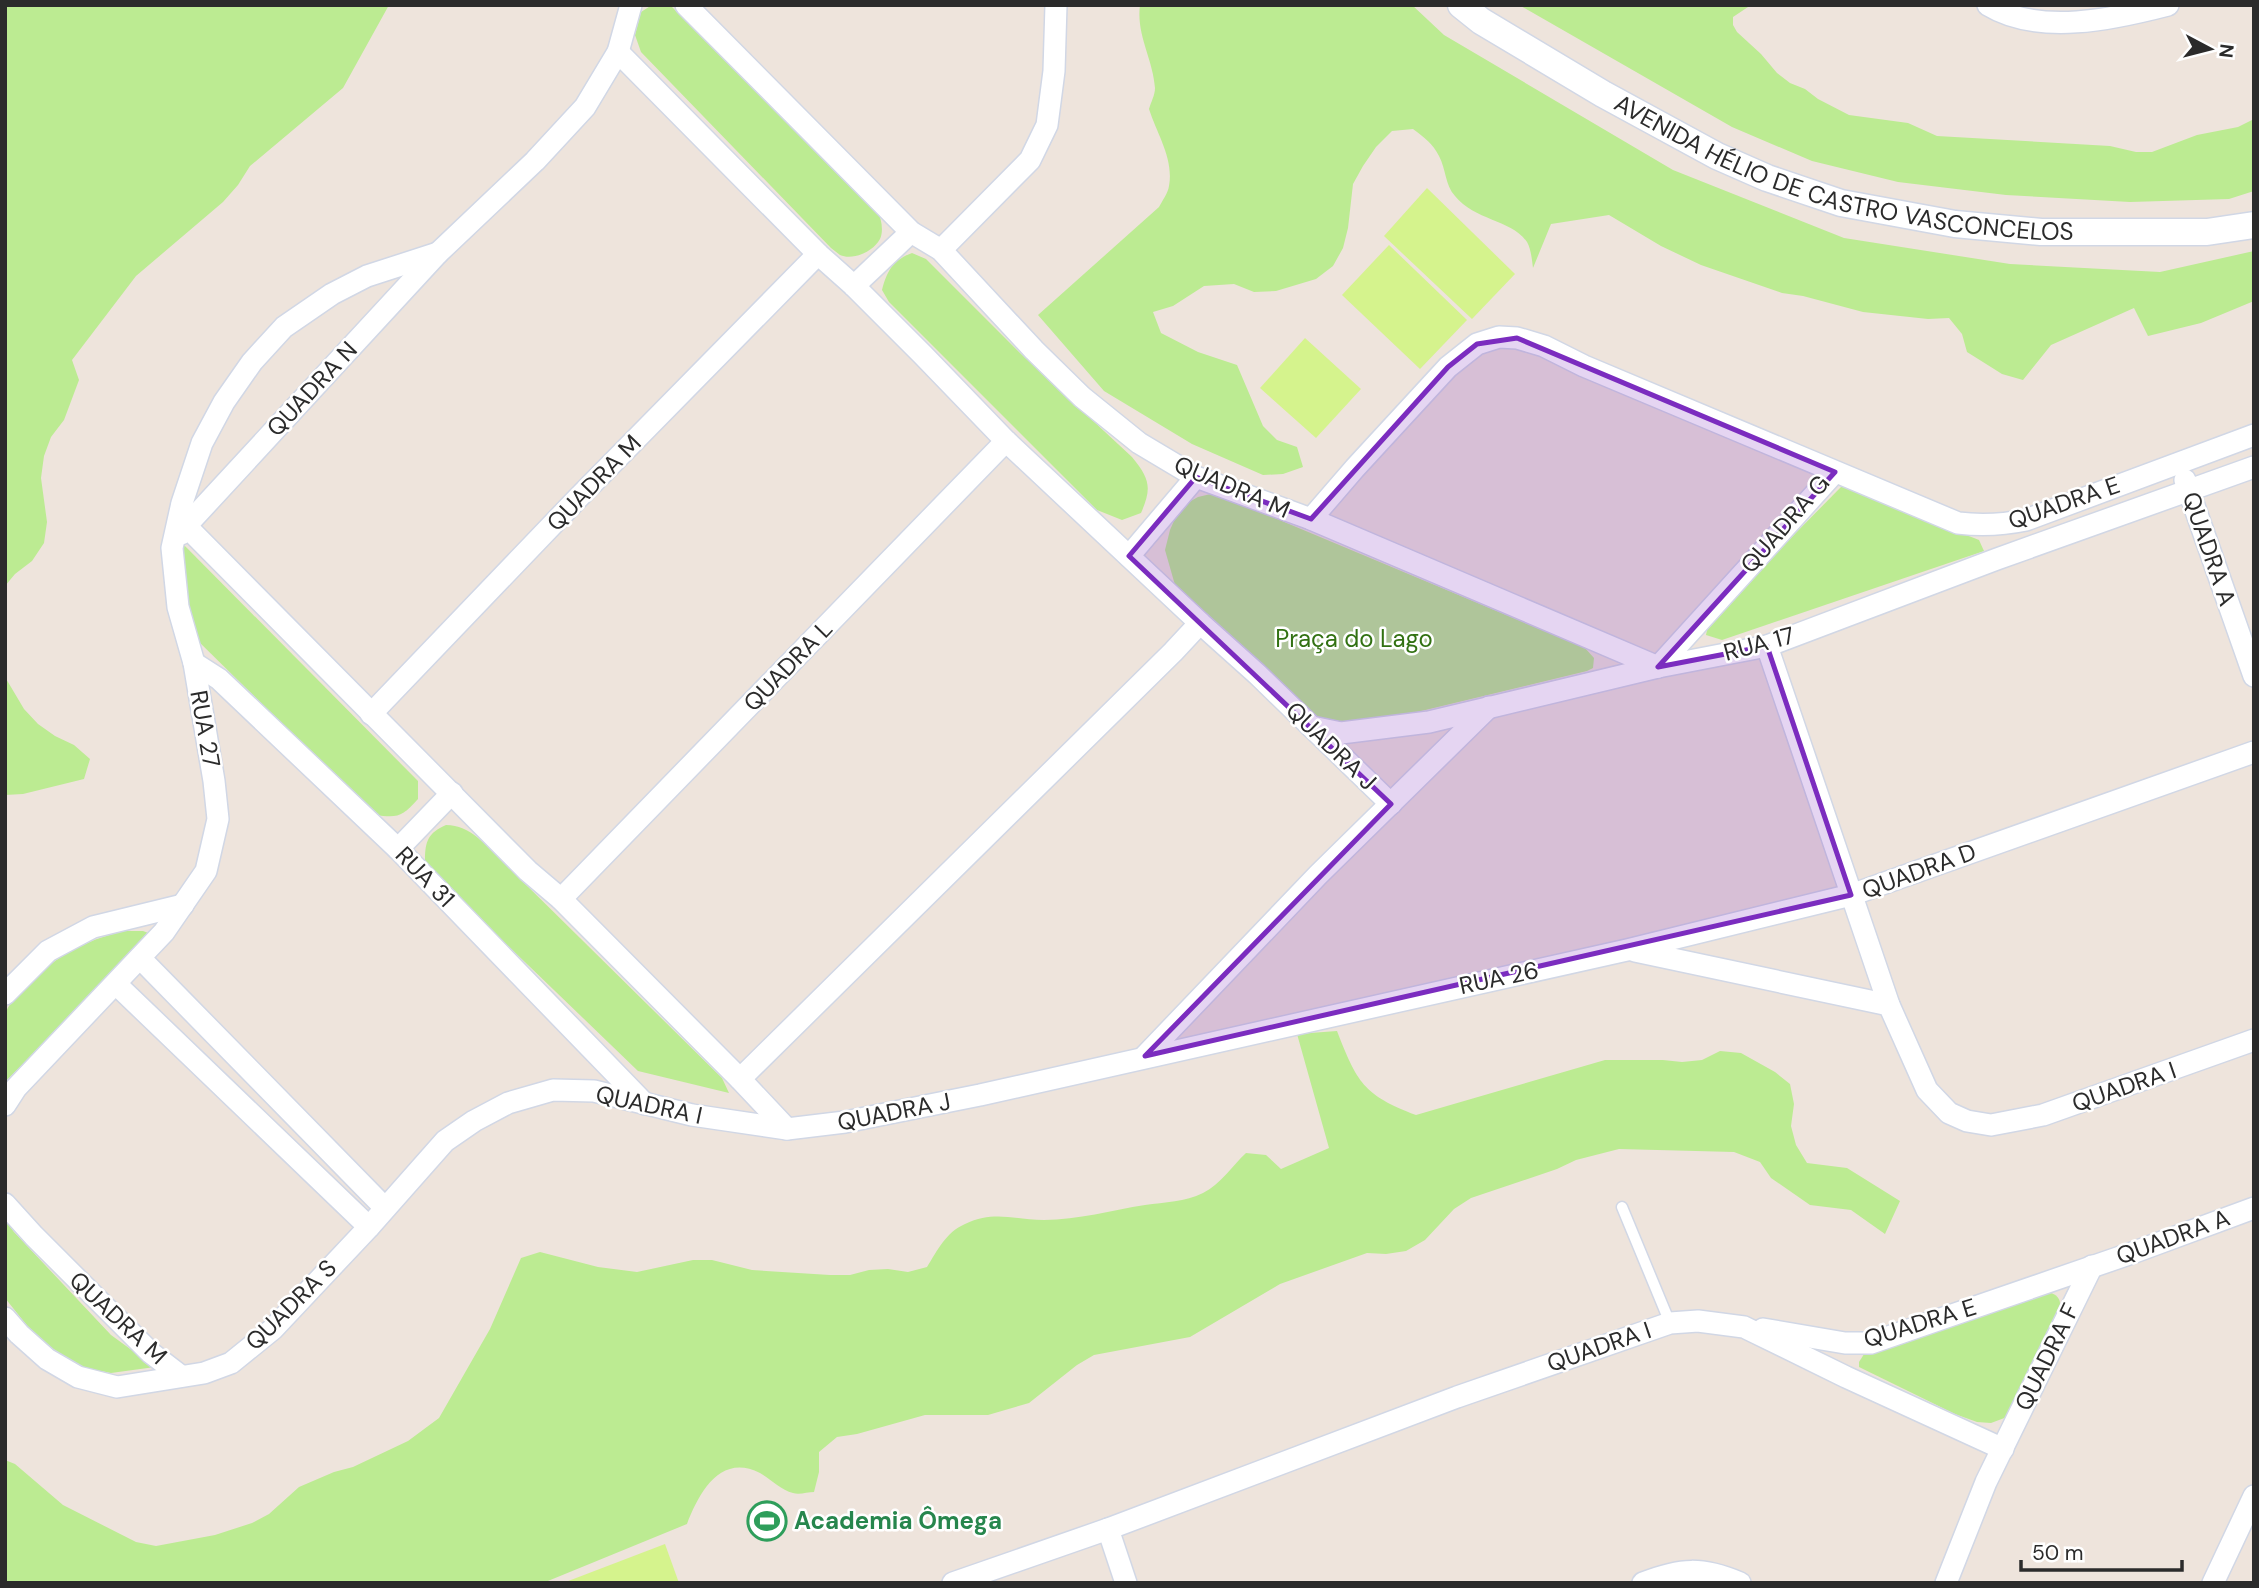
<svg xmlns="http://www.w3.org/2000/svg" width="2259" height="1588" font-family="'DM Sans',sans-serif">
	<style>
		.green { fill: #bceb92 }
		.pitch { fill: #d5f38d }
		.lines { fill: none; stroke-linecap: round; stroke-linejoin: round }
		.service-casing { stroke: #d1d7e5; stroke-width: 13 }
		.minor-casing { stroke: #d1d7e5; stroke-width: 24 }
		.tertiary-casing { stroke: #d1d7e5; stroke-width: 29 }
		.service { stroke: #fff; stroke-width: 10 }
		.minor { stroke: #fff; stroke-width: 21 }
		.tertiary { stroke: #fff; stroke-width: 26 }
		.marked { fill: #7b2cbf; fill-opacity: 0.2; stroke: #7b2cbf; stroke-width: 5; stroke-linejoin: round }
		.labels { text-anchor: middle; stroke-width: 5; stroke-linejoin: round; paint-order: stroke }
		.street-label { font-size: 24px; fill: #2b2b2b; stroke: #fff }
		.park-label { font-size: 24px; fill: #327112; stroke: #fff }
		.leisure-label { font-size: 24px; font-weight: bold; fill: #27864d; stroke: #fff; text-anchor: start }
	</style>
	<rect width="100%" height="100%" fill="#eee4dc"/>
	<g class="green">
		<polygon points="5,5 389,5 343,88 250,166 238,185 223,202 136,276 72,360 79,380 64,420 51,437 44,456 41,478 47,522 44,543 32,561 15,574 5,586"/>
		<path d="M 652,5 L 672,7 L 878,211 C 881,219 884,230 880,239 C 874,251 853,261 840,255 C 837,253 834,250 831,248 L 641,52 L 635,35 L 641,12 Z"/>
		<path d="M 1140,5 L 1412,5 L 1444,35 L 1673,170 L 1844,238 L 2010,264 L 2160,272 L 2254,251 L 2254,301 L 2201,323 L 2148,336 L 2134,308 L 2051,345 L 2023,380 L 2002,374 L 1967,352 L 1962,334 L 1949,318 L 1928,319 L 1863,312 L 1803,296 L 1782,293 L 1701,265 L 1661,246 L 1609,215 L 1551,224 L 1533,268 C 1532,260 1531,249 1527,242 C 1511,219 1475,221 1455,196 C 1445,185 1446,169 1439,156 C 1433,144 1424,137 1413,129 L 1392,131 L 1376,147 L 1363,166 L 1353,184 L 1348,228 L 1343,248 L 1333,266 L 1316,279 L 1276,291 L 1254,292 L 1234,284 L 1204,286 L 1173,306 L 1153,312 L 1161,333 L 1198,352 L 1237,365 L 1263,426 L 1277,440 L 1297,447 L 1303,467 L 1283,474 L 1263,475 L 1192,444 L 1104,391 L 1038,315 L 1159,207 C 1162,201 1168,193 1169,186 C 1174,159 1157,134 1149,109 C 1151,102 1155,95 1155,88 C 1153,59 1136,35 1140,5 Z"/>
		<polygon points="1519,5 1751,5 1733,17 1733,25 1737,32 1761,54 1777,73 1790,83 1805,89 1818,99 1849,115 1908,123 1937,136 2110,146 2136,152 2152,152 2197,135 2238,127 2254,119 2254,191 2229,199 2130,202 2006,195 1898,182 1812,161 1732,127"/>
		<path d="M 912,253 L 926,259 L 1020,353 L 1132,457 C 1150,479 1152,488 1141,513 L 1122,520 L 1097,510 L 889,302 L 882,290 C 887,271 893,260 912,253 Z"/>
		<polygon points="1842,486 1979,540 1984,551 1722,640 1706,635 1709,621"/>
		<polygon points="1215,493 1585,648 1594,658 1593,668 1587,671 1413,713 1343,724 1321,721 1244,647 1175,585 1165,550 1170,530 1180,507 1198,497"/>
		<path d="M 181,542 L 418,781 L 418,799 C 402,817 398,818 375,815 L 193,636 L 185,604 Z"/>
		<polygon points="5,677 24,709 38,724 55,736 74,745 90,759 84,779 23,794 5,795"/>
		<path d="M 446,825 C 471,825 485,845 502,861 L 722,1078 L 729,1093 L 638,1071 L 473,912 L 425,861 C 425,841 428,833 446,825 Z"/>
		<path d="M 124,931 L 143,931 L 151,934 L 5,1082 C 5,1069 2,1021 6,1012 C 10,1002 19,993 26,986 C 56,956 83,941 124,931 Z"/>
		<path d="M 1337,1031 C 1357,1082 1363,1095 1416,1115 L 1605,1060 L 1663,1060 L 1682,1062 L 1702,1060 L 1720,1051 L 1741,1053 L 1775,1072 L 1790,1084 L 1794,1104 L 1791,1126 L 1796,1145 L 1807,1163 L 1847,1168 L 1900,1201 L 1885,1234 L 1851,1210 L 1810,1205 L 1771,1178 L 1760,1162 L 1734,1152 L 1619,1149 L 1576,1160 L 1557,1169 L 1471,1198 L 1454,1209 L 1425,1240 L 1406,1251 L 1386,1254 L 1367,1253 L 1280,1284 L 1190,1337 L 1094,1355 L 1077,1365 L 1029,1403 L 988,1415 L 925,1415 L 857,1434 L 837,1437 L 819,1452 L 819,1472 L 814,1492 C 808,1492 799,1495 793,1493 C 781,1490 771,1479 760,1473 C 720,1453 699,1493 687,1524 L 543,1583 L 5,1583 L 5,1460 L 15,1464 L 63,1505 L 136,1542 L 156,1546 L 215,1535 L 252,1523 L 269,1514 L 299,1487 L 334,1472 L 353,1467 L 408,1441 L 439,1418 L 490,1329 L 521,1258 L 540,1252 L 598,1267 L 637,1272 L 693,1260 L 712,1260 L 752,1270 L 830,1275 L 850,1275 L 869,1270 L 888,1269 L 908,1272 L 927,1267 C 937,1251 946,1232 965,1224 C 995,1210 1014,1220 1044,1220 C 1078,1220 1112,1210 1145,1205 C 1165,1202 1185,1202 1203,1193 C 1221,1184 1232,1166 1246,1153 L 1266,1155 L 1281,1169 L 1329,1148 L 1297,1034 Z"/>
		<polygon points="5,1219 14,1232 111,1335 155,1367 111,1373 80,1367 37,1338 5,1298"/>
		<path d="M 2048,1292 C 2059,1295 2061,1300 2060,1310 L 2007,1417 L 1991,1423 L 1977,1422 L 1955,1414 L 1859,1367 L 1859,1362 L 1866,1351 Z"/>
	</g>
	<g class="pitch">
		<polygon points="1427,188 1515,274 1472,319 1384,236"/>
		<polygon points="1389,245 1467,320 1420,369 1342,295"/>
		<polygon points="1305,338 1361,389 1316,438 1260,388"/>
		<polygon points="665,1544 679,1583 563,1583"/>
	</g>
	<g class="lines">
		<g class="service-casing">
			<polyline id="service" points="1622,1207 1670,1323"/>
		</g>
		<g class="minor-casing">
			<g id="minor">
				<polyline points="686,5 911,232 941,250 1034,350 1082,397 1139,443 1196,477 1311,519 1658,667 1835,472"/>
				<path d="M 1988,5 C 2039,36 2114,19 2168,5"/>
				<polyline points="618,52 818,254 854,286 923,355 1006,441 1200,623 1257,674 1391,804"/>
				<polyline points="941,250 1030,160 1047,125 1054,71 1056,5"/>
				<polyline points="854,286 911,232"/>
				<polyline points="2185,480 2254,676"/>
				<polyline points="182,505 186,526 528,871 561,899 740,1079 787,1129"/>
				<path d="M 1311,519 L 1355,468 L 1448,367 L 1477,344 L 1499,337 L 1517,338 L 1544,346 L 1584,366 L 1958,523 C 1983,526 2002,525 2026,520 L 2254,435"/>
				<polyline points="181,534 186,526 438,253 535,161 585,107 618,52 631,5"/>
				<polyline points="1129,556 1196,477"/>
				<polyline points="1767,646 1889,1005 1927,1090 1949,1113 1967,1121 1991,1125 2043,1115 2254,1040"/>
				<polyline points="194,663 219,679 398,849 645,1104"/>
				<polyline points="371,714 577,499 818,254"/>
				<polyline points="1312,727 1341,733 1429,722 1658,667 1767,646 1997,559 2254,467"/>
				<polyline points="398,849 452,793"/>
				<polyline points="561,899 1006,441"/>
				<polyline points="1635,951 1889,1005"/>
				<polyline points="140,958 385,1208"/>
				<polyline points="116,984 369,1227"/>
				<polyline points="5,994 48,951 93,927 183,905"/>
				<polyline points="1145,1056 1318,875 1489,707"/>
				<polyline points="740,1079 1173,652 1200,623"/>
				<polyline points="5,1105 16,1088 164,932 206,871 218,819 214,781 194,663 178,607 172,548 182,503 202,443 224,402 252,362 284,327 332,294 367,276 438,253"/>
				<polyline points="5,1204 34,1236 151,1353 181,1376"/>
				<polyline points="5,1318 19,1334 47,1359 78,1377 117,1387 204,1373 231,1363 273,1329 369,1227 445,1141 474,1121 508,1103 553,1090 594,1091 692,1115 787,1129 845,1122 980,1095 1627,950 1851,895 2254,752"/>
				<polyline points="1763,1329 1845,1343 1871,1343 2132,1253 2254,1208"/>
				<polyline points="1108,1529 1126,1583"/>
				<polyline points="953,1583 1108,1529 1457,1397 1670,1323 1698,1321 1744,1327 1846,1377 2003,1449"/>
				<path d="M 1643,1583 C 1681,1568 1702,1567 1740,1583"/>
				<polyline points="1946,1583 1986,1482 2092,1266"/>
				<polyline points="2213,1583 2254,1496"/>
			</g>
		</g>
		<g class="tertiary-casing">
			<g id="tertiary">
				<path id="s1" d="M 1461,5 L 1481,21 L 1603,94 L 1717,156 L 1767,178 L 1841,203 L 1955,224 L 2041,232 L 2207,232 L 2254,225"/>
			</g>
		</g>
		<use href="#service" class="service"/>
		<use href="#minor" class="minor"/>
		<use href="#tertiary" class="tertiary"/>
	</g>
	<path class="marked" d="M 1517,338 L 1835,472 L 1658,667 L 1767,646 L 1851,895 L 1145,1056 L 1391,804 L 1129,556 L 1196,477 L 1311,519 L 1448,367 L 1477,344 Z"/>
	<defs>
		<g id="stadium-ring" transform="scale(2.0125)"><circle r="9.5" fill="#fff" stroke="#2e9e5b" stroke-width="1.5"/><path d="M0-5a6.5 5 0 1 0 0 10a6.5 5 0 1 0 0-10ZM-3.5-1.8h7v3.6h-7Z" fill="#2e9e5b"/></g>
	</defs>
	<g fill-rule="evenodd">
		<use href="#stadium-ring" x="767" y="1521"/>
	</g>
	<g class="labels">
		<g class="street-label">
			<text dy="8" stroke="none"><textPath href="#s1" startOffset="424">AVENIDA HÉLIO DE CASTRO VASCONCELOS</textPath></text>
			<text transform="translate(312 389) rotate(-47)" y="8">QUADRA N</text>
			<text transform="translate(594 483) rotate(-46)" y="8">QUADRA M</text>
			<text transform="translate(1232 487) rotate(23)" y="8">QUADRA M</text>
			<text transform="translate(2064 503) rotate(-19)" y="8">QUADRA E</text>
			<text transform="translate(1785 524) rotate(-49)" y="8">QUADRA G</text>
			<text transform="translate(2209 549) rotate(71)" y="8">QUADRA A</text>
			<text transform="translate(1759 644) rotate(-15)" y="8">RUA 17</text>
			<text transform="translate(788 666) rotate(-46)" y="8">QUADRA L</text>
			<text transform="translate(205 729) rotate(80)" y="8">RUA 27</text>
			<text transform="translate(1331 746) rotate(44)" y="8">QUADRA J</text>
			<text transform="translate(1919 871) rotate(-20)" y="8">QUADRA D</text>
			<text transform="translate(425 877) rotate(46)" y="8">RUA 31</text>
			<text transform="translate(1499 978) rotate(-12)" y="8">RUA 26</text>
			<text transform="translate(2124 1087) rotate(-19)" y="8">QUADRA I</text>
			<text transform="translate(649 1105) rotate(12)" y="8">QUADRA I</text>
			<text transform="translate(894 1112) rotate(-11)" y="8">QUADRA J</text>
			<text transform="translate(2173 1237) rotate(-20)" y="8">QUADRA A</text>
			<text transform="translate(291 1305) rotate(-45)" y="8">QUADRA S</text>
			<text transform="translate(118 1318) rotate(43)" y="8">QUADRA M</text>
			<text transform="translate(1920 1323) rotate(-17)" y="8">QUADRA E</text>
			<text transform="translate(1599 1347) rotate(-19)" y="8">QUADRA I</text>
			<text transform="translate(2047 1357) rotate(-64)" y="8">QUADRA F</text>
		</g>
		<g class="park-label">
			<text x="1354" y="647">Praça do Lago</text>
		</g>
		<g class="leisure-label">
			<text x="794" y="1529">Academia Ômega</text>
		</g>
	</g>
	<rect width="2259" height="1588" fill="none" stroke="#2b2b2b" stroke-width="14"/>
	<g transform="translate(2210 49) rotate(97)" stroke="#ffffff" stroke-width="5" paint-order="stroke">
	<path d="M0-5L12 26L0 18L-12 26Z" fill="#2b2b2b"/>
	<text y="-10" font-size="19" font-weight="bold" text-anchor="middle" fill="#2b2b2b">N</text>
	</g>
	<path d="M2021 1560v10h161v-10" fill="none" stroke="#2b2b2b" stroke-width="3.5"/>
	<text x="2032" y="1560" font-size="21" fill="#2b2b2b" stroke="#ffffff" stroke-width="5" paint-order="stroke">50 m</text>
</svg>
